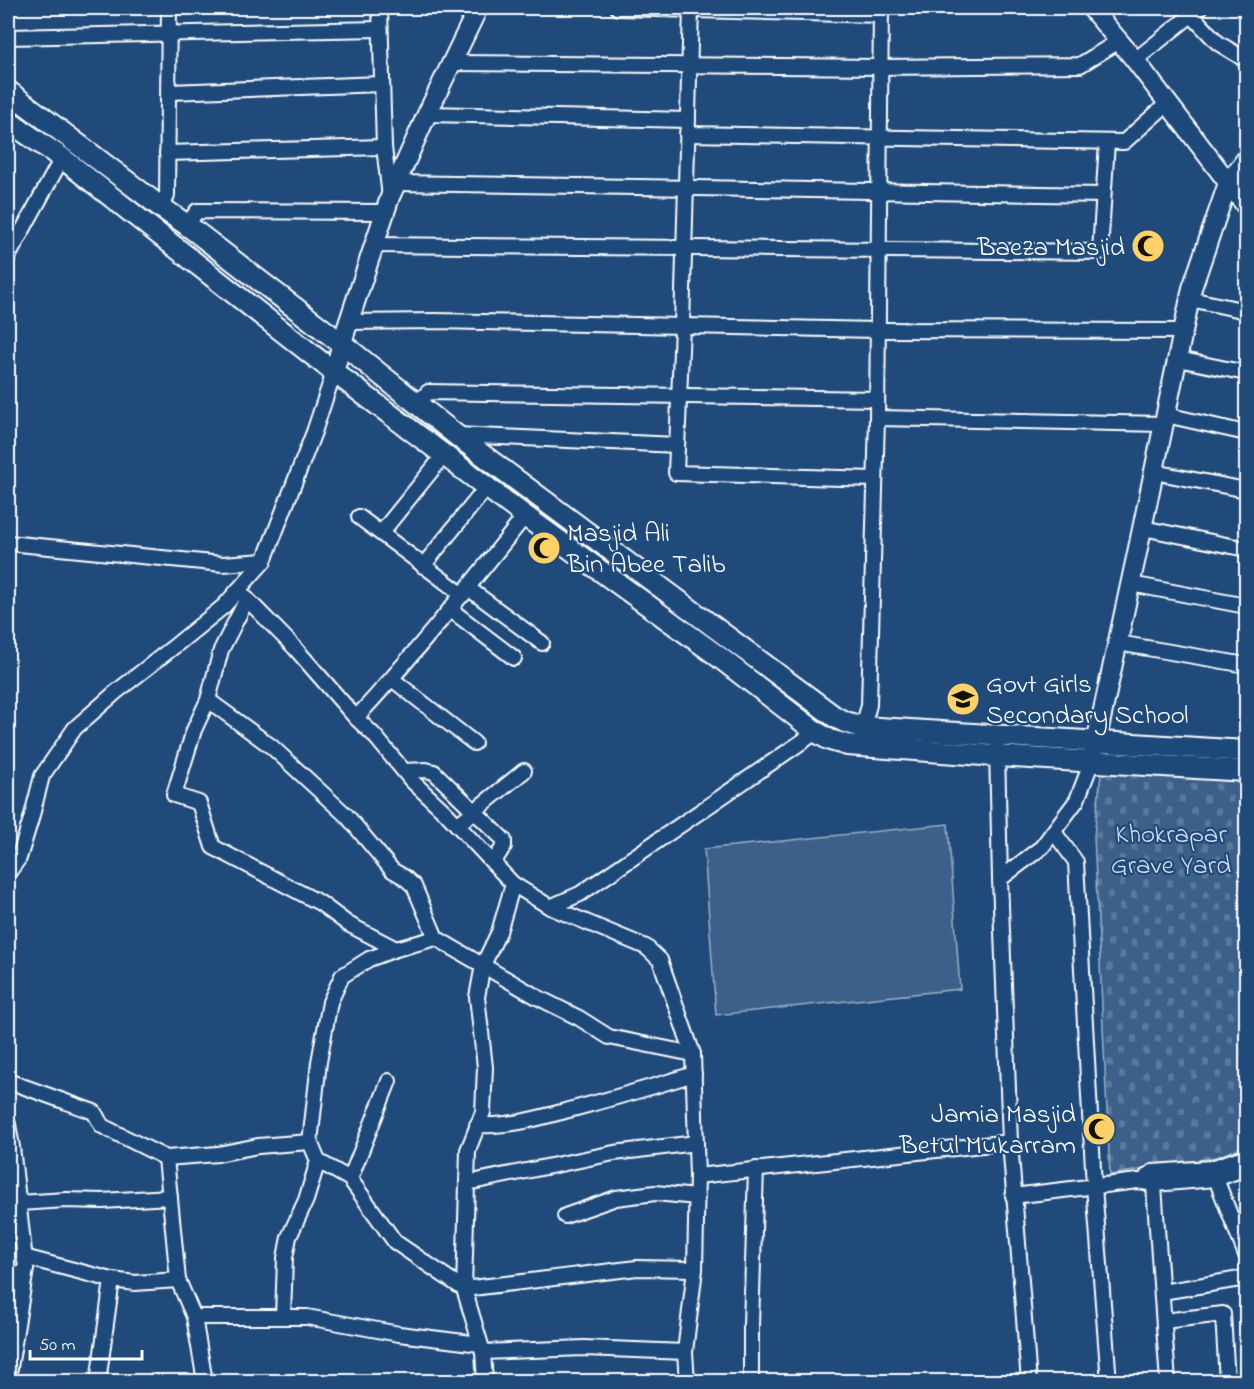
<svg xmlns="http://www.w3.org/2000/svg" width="1254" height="1389" font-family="'Indie Flower',sans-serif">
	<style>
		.grass { fill: #3c618b; stroke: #9eb0c5; stroke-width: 1.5 }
		.cemetery { fill: url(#cemetery-stones); stroke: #9eb0c5; stroke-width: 1.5 }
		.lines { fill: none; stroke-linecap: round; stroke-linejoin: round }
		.minor-casing { stroke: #fff; stroke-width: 18 }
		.tertiary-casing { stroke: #fff; stroke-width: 22 }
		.secondary-casing { stroke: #fff; stroke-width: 24 }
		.minor { stroke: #1f4a7a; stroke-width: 14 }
		.tertiary { stroke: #1f4a7a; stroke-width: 18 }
		.secondary { stroke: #1f4a7a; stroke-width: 20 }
		.labels { text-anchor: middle; stroke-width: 4.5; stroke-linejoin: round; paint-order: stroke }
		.poi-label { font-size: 27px; fill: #fff; stroke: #1f4a7a; text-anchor: end }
		.park-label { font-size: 27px; fill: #d8dfe8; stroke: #1f4a7a }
	</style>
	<defs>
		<pattern id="cemetery-stones" width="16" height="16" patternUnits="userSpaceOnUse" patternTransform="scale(1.5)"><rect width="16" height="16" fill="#3c618b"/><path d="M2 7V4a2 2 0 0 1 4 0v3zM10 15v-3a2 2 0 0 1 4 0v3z" fill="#59799c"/></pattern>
	</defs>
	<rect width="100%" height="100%" fill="#1f4a7a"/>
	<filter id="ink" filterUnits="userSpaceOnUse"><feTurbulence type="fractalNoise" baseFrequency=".0167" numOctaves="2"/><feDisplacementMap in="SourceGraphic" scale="12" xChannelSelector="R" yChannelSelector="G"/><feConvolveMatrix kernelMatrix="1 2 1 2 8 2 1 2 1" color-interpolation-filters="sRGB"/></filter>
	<g filter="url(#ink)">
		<polygon class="grass" points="948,824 960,989 716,1015 704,849"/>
		<polygon class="cemetery" points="1102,766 1246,778 1246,1146 1216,1157 1110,1175 1094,836"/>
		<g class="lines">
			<g class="minor-casing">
				<g id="minor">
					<polyline points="380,8 384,147 390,197"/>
					<polyline points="618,8 881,15"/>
					<polyline points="691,8 682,326 676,473 875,479"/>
					<polyline points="1185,8 1218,43 1246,60"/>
					<polyline points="8,37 380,29"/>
					<polyline points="1135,60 1200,8"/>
					<polyline points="451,63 880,67 1080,65 1119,41"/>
					<polyline points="169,92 382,84"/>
					<polyline points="427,114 688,120"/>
					<polyline points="687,134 1124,142 1168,103"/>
					<polyline points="167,153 384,147"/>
					<polyline points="396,183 1103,195"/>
					<polyline points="162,208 167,195 169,8"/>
					<polyline points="187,225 197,211 385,212"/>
					<polyline points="374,245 1100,252 1107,142"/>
					<polyline points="8,257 62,158"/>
					<polyline points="1190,299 1246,311"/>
					<polyline points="348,322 436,321 878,330 1184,331"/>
					<polyline points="1178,359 1246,373"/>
					<polyline points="417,404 428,392 877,399"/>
					<polyline points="1166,415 1246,433"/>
					<polyline points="877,418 1164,424"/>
					<polyline points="456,435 677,445"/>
					<polyline points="1154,472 1246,490"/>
					<polyline points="359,517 463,595"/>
					<polyline points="1143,528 1246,549"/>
					<polyline points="381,533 444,455"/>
					<polyline points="8,543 223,564 264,561"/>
					<polyline points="423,566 487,487"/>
					<polyline points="1131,584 1246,606"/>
					<polyline points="468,588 542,643"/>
					<polyline points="238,590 295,648 356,718 374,735 412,781 446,813 513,884 550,907 646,947 660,960 693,1054 697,1176 695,1269 685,1352 687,1382"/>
					<polyline points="247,599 221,650 208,700 194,730 174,795 199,803 213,847 320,903 348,924 396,949"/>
					<polyline points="451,610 514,658"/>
					<polyline points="1118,643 1246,665"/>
					<polyline points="392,679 474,743"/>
					<polyline points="208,700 272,747 347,816 392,870 404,877 414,886 436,938 537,997 579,1018 609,1037 693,1054"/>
					<path d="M 356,718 C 416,653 470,585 525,516"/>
					<polyline points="863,727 869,705 877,418 881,8"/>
					<polyline points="997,749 1000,879 1010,1142 1029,1382"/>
					<polyline points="404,771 426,770 434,772 504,840 504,846 493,863"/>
					<polyline points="457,825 524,771"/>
					<polyline points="1054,832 1076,862 1094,1186 1109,1382"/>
					<polyline points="8,873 19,858 31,819 42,776 75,728 116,692 176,645 224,606 264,561 314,432 334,372"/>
					<polyline points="1000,879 1042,847 1077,800 1092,761"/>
					<polyline points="550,907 580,894 816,732"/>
					<polyline points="8,1081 94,1112 102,1126 166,1158 218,1154 258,1146 310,1142 318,1161 350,1179 395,1242 464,1289 637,1268 695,1269"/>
					<polyline points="8,1124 12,1147 26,1269 8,1380"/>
					<path d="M 477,1125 C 508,1127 539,1118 569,1110 C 611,1099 652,1087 694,1074"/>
					<polyline points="310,1142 319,1062 330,1002 342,976 369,959 396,949 436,938"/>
					<polyline points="166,1158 178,1280 194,1317 205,1382"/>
					<polyline points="1153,1172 1168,1382"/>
					<polyline points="697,1176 1010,1142"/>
					<polyline points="1147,1176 1153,1172 1211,1168 1246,1156"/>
					<polyline points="350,1179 389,1081"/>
					<polyline points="1216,1179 1246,1255"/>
					<polyline points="467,1183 614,1153 696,1143"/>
					<polyline points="1013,1196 1138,1181 1154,1184 1216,1179 1246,1168"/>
					<polyline points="19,1203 66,1200 102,1201 170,1197"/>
					<polyline points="565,1216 616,1198 655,1193 697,1197"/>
					<polyline points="24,1257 112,1280 135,1283 178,1280"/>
					<polyline points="8,1286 26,1269"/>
					<polyline points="1162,1292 1246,1278"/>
					<polyline points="194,1317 307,1317 399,1334 480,1344"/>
					<polyline points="283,1317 285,1258 289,1237 306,1200 318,1161"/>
					<polyline points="1164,1321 1223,1314 1227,1382"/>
					<polyline points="483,1352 584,1348 685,1352"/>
					<polyline points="98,1382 112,1280"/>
					<polyline points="485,1382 483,1352 464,1289 468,1150 483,1112 485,1067 477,997 483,965 499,932 513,884"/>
					<polyline points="751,1382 751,1325 756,1169"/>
				</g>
			</g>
			<g class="tertiary-casing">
				<g id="tertiary">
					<polyline points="1091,8 1135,60 1246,206"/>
					<polyline points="334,372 345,333 390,197 427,114 478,8"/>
					<polyline points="1092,761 1137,553 1192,288 1228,183 1246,159"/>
				</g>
			</g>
			<g class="secondary-casing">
				<g id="secondary">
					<polyline points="8,91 162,208 187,225 350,350 456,435 835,717 845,722 863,727 1246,751"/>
					<polyline points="8,121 62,158 334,372 444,455 525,516 715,654 816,732 830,740 847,745 997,756 1246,771"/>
				</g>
			</g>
			<use href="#minor" class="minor"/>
			<use href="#tertiary" class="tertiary"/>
			<use href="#secondary" class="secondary"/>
		</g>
	</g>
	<defs>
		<g id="mosque-disc" transform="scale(1.725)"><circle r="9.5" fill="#ffd166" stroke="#1f4a7a"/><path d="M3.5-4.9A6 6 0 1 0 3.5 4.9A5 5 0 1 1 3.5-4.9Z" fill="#111"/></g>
		<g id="school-disc" transform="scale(1.725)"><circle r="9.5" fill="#ffd166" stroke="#1f4a7a"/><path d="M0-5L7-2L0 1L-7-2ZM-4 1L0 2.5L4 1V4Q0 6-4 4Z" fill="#111"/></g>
	</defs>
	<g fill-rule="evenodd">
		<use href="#mosque-disc" x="1148" y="246"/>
		<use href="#mosque-disc" x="544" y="548"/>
		<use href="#school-disc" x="963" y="699"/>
		<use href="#mosque-disc" x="1099" y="1129"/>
	</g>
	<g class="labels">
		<g class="poi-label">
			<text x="1125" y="255">Baeza Masjid</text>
			<text x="567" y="541" text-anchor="start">Masjid Ali<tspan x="567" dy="31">Bin Abee Talib</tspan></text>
			<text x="986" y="692" text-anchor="start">Govt Girls<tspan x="986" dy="31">Secondary School</tspan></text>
			<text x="1076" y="1122">Jamia Masjid<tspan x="1076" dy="31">Betul Mukarram</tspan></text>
		</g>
		<g class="park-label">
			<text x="1171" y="842">Khokrapar<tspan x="1171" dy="31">Grave Yard</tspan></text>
		</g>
	</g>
	<rect width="1254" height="1389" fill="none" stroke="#1f4a7a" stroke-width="30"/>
	<rect x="15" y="15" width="1224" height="1359" fill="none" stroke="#fff" stroke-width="2" filter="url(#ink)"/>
	<path d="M30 1350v9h112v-9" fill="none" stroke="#ffffff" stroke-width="3"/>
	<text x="39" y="1350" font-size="18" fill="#ffffff" stroke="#1f4a7a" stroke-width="4.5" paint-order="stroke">50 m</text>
</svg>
